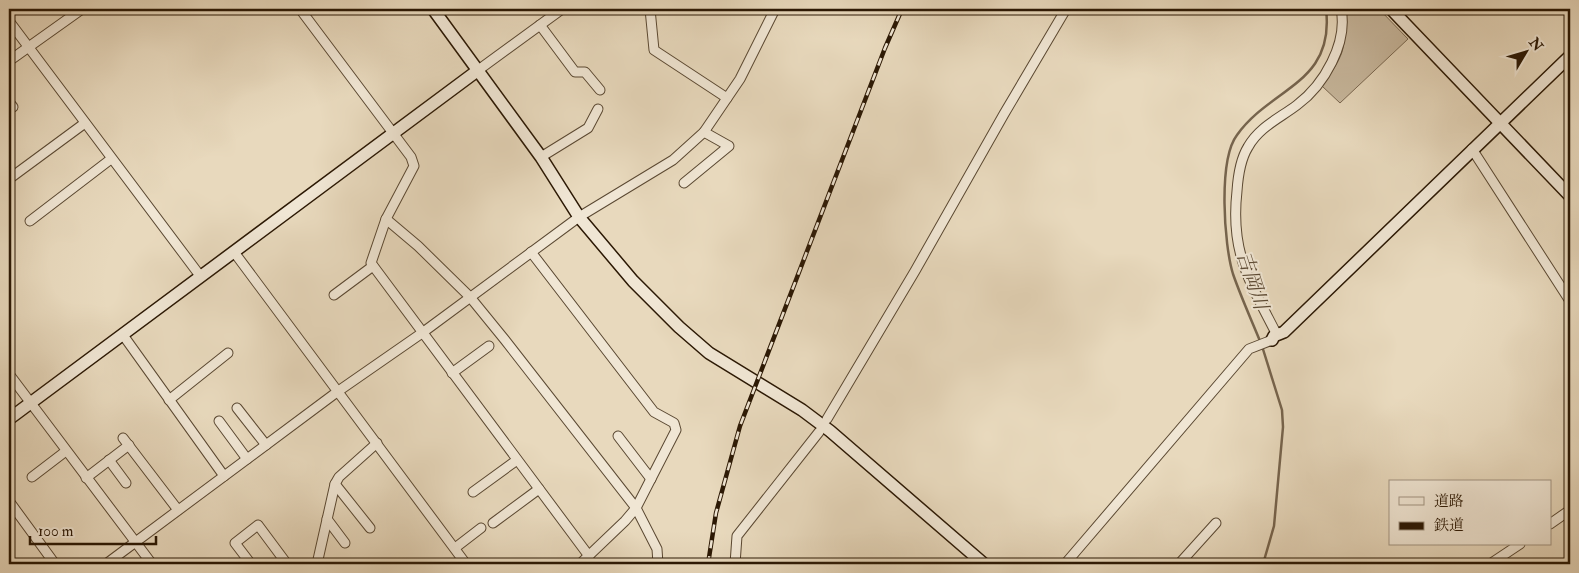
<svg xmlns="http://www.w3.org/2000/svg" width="1579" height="573" font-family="'IM FELL Double Pica','Noto Serif JP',serif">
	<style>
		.green { fill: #c8b89e; stroke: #7a6851 }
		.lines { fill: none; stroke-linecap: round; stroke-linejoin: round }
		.stream { stroke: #76644d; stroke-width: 2.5 }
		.street-casing { stroke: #5a4832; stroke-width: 11 }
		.secondary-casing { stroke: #2b1804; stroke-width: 14 }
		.street { stroke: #f0e6d4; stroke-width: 9 }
		.secondary { stroke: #f0e6d4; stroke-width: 11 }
		.rail-casing { stroke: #2b1804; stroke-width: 4.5 }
		.rail { stroke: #f0e6d4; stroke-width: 2.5; stroke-dasharray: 8; stroke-linecap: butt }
		.labels { text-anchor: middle; stroke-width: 4; stroke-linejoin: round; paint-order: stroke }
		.water-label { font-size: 20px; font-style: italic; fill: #5d4b35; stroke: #f0e6d4 }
	</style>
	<rect width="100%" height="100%" fill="#e8d9bd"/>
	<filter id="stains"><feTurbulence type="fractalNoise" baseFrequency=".004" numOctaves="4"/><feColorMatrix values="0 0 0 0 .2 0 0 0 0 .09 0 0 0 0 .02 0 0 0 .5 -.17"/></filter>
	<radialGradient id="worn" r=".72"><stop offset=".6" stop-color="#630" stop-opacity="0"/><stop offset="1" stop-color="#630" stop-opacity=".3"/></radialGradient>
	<path class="green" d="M 1345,9 L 1379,9 L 1408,39 L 1340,103 L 1322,86 C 1329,75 1338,64 1342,52 C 1346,39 1345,23 1345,9 Z"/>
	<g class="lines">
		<g class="stream">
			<path d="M 1260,341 C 1251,319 1241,297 1233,274 C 1224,245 1218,160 1237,135 C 1271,87 1335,84 1326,9"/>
			<polyline points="1262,346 1282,410 1283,427 1274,526 1263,564"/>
		</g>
		<g class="street-casing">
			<g id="street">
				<polyline points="300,9 411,157 414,166 386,219 371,263 589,556"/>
				<polyline points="650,9 654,50 727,98"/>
				<polyline points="9,21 201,277"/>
				<polyline points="540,25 575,72 585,72 600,90"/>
				<polyline points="9,61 82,9"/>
				<polyline points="477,71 562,9"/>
				<polyline points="9,102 13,107"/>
				<polyline points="1472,149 1570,301"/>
				<polyline points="541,157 588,128 598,109"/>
				<polyline points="9,179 85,123"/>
				<polyline points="684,183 729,146 704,132"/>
				<polyline points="386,219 418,246 470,297 505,340 636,508 657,549 658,564"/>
				<polyline points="30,221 111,159"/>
				<polyline points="234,252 466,564"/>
				<polyline points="531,252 654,412 674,423 676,430 636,508 625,521 580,564"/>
				<polyline points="334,295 373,266"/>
				<polyline points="123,335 224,476"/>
				<path d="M 1277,335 C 1250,282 1230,253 1237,191 C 1238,176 1240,160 1248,147 C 1259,127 1280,118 1297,105 C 1324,85 1348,43 1341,9"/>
				<polyline points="452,373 489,346"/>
				<polyline points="9,374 152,564"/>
				<polyline points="169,400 228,353"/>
				<polyline points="237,408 266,445"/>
				<polyline points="827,419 915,271 1004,114 1066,9"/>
				<polyline points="219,421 247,459"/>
				<polyline points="618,436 651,479"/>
				<polyline points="123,438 178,510"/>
				<polyline points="109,460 126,483"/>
				<polyline points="32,477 66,451"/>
				<polyline points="86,478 129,445"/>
				<polyline points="335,484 370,528"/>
				<polyline points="473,492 517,460"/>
				<polyline points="9,501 55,564"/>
				<polyline points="327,519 345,543"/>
				<polyline points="493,523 539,489"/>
				<polyline points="1550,524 1570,510"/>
				<polyline points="455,548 481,528"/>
				<polyline points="106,564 337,392 422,333 579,217 673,160 704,132 740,79 775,9"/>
				<polyline points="251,564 235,543 258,525 287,564"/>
				<polyline points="317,564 335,484 339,477 377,443"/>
				<polyline points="735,564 737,536 819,432"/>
				<polyline points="1065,564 1249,349 1272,340"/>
				<polyline points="1179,564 1216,523"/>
				<polyline points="1490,564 1520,544"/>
			</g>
		</g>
		<g class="secondary-casing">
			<g id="secondary">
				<polyline points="433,9 541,157 579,217 633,281 679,327 709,353 802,410 830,431 984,564"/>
				<polyline points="1391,9 1570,196"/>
				<polyline points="1272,340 1274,336 1284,332 1570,56"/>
				<polyline points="9,419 477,71"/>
			</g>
		</g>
		<use href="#street" class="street"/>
		<use href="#secondary" class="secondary"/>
		<g class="rail-casing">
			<polyline id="rail" points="708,564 716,513 740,426 885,48 902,9"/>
		</g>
		<use href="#rail" class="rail"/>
	</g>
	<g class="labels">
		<g class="water-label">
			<text transform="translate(1253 280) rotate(72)" y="7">吉岡川</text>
		</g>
	</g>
	<rect width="1579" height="573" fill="none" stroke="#e8d9bd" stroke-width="30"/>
	<rect x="10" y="10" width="1559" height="553" fill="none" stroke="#2b1804" stroke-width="2.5"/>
	<rect x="15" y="15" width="1549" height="543" fill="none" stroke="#2b1804"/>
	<rect x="1389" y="480" width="162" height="65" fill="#f0e6d4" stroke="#a19481"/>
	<rect x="1399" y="497" width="25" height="8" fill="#f0e6d4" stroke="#a19481"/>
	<text x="1434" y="506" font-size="15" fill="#2b1804">道路</text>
	<rect x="1399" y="522" width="25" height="8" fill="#2b1804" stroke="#a19481"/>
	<text x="1434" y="530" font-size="15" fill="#2b1804">鉄道</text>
	<g transform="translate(1526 52) rotate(52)" stroke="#f0e6d4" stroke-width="4" paint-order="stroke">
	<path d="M0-4L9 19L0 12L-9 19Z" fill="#2b1804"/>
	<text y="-8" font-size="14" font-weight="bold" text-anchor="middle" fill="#2b1804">N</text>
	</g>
	<path d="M30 536v8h126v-8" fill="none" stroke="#2b1804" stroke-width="2.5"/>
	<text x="38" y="536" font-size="15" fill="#2b1804" stroke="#f0e6d4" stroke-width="4" paint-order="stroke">100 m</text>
	<rect width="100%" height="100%" filter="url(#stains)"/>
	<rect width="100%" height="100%" fill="url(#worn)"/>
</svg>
